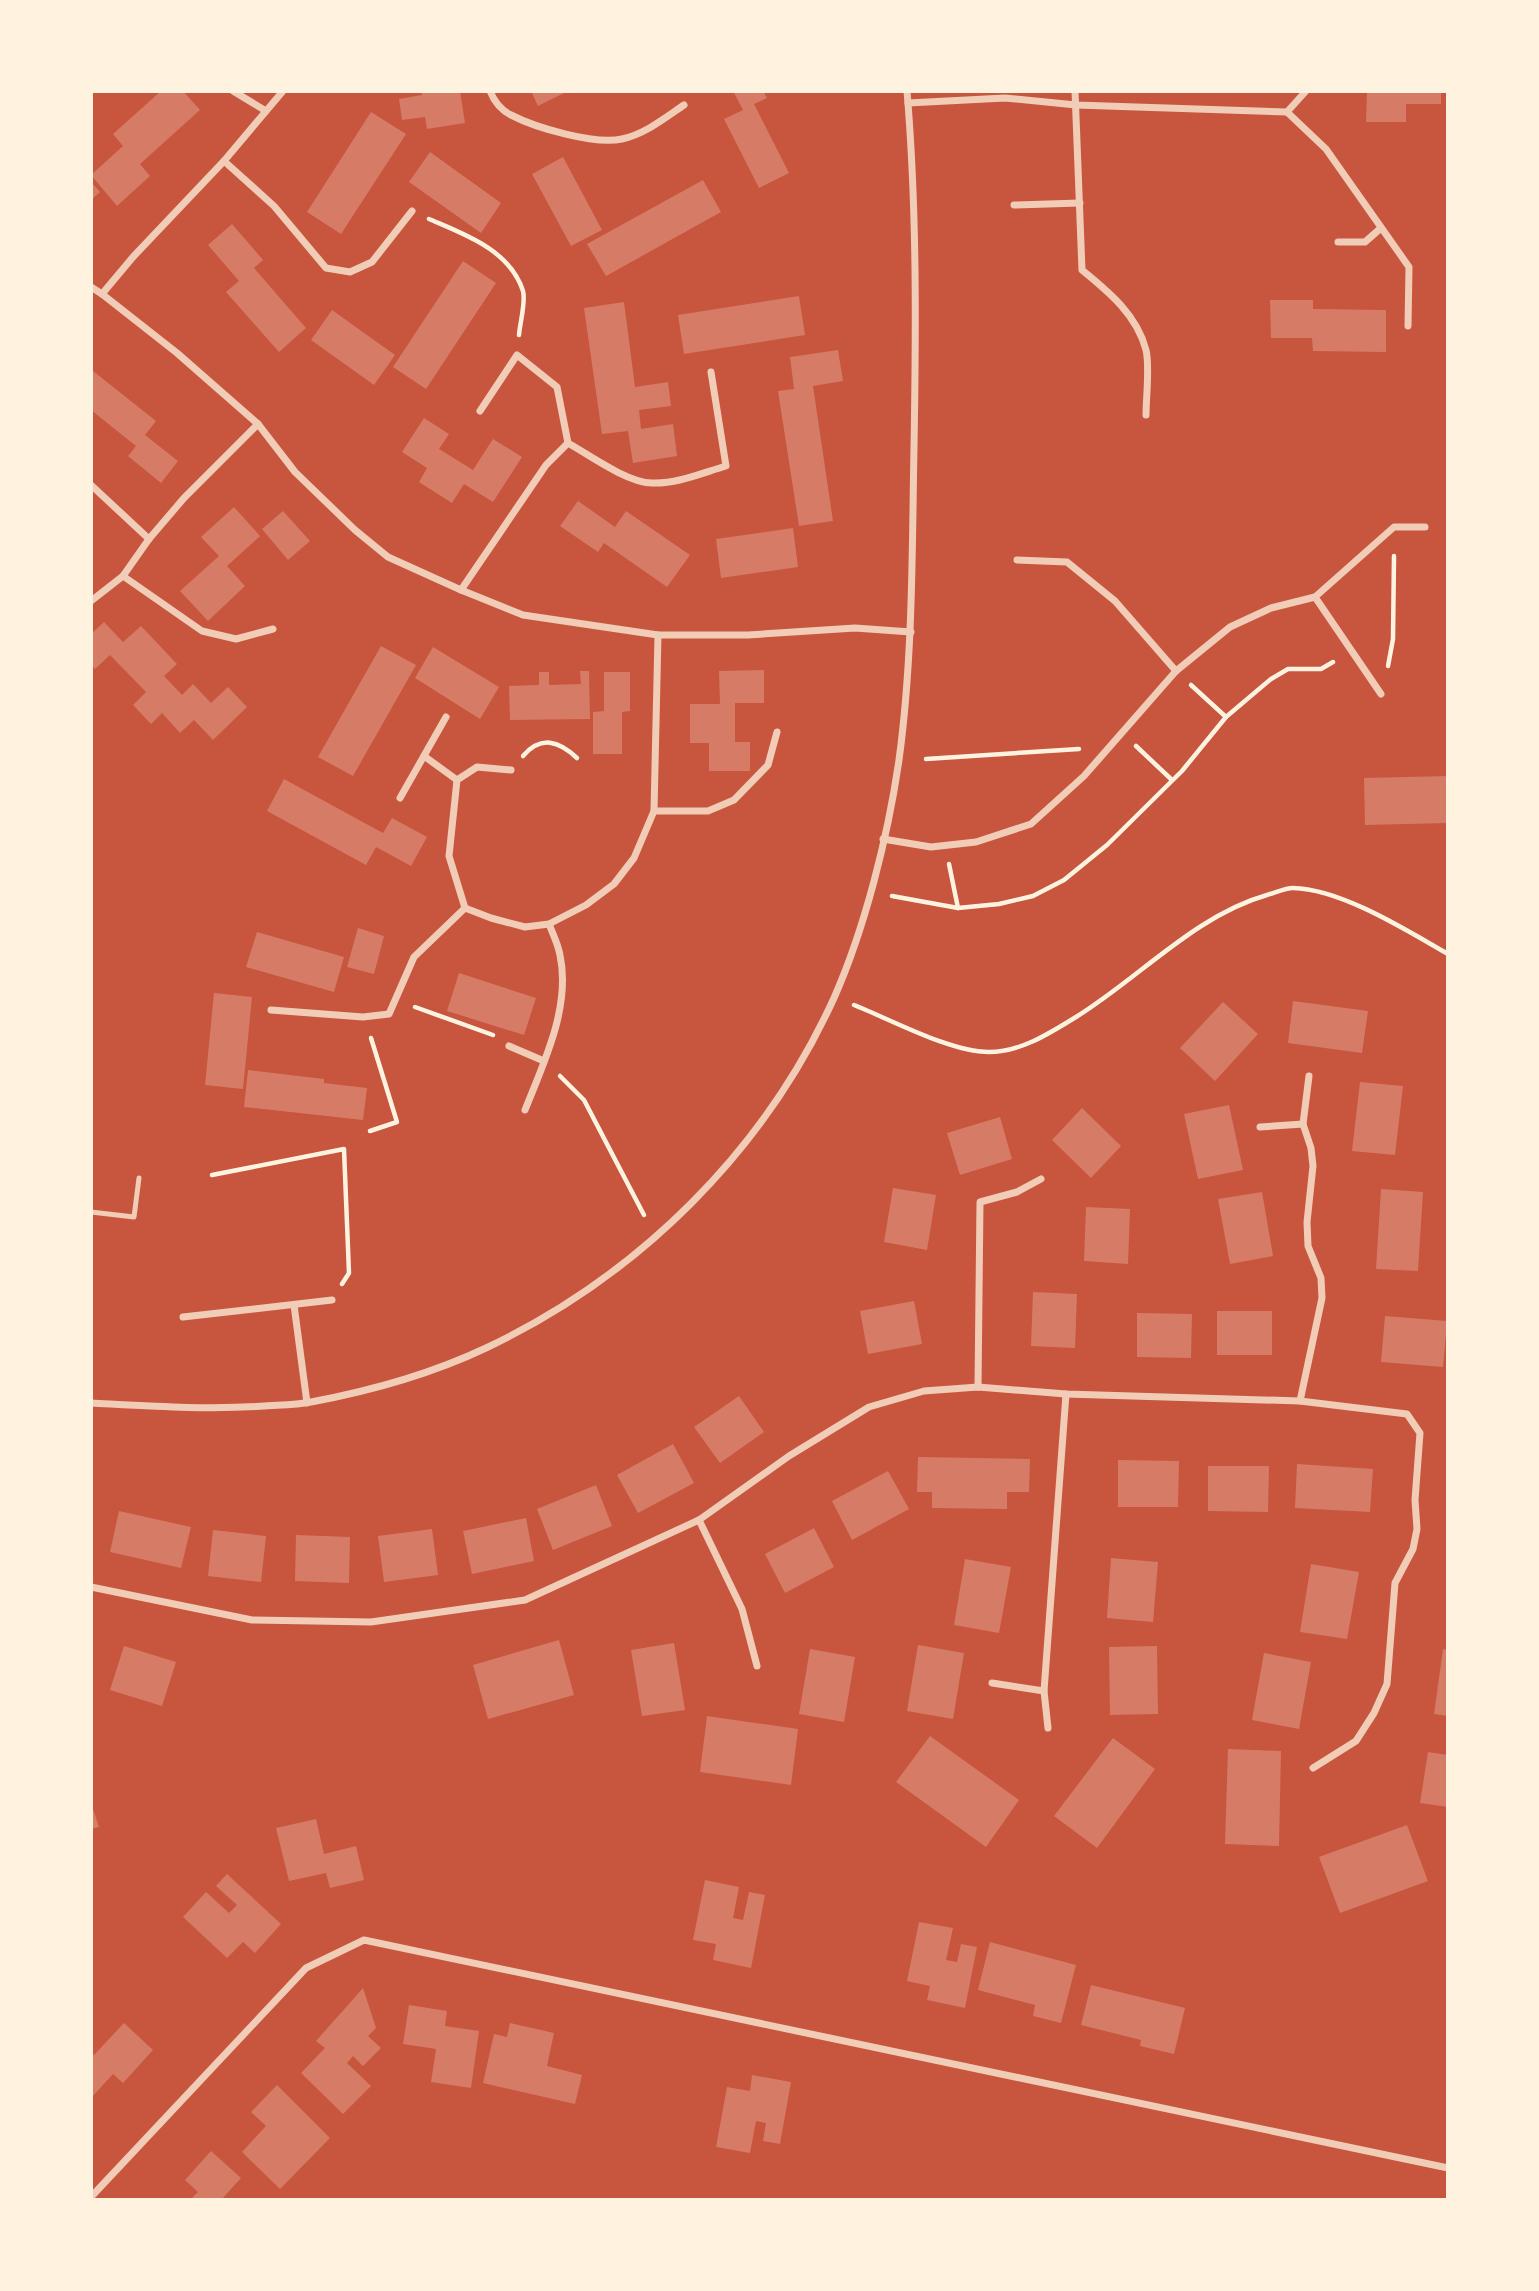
<svg xmlns="http://www.w3.org/2000/svg" width="1539" height="2291" font-family="'Roboto Condensed',sans-serif">
	<style>
		.building { fill: #d67c66 }
		.lines { fill: none; stroke-linecap: round; stroke-linejoin: round }
		.path { stroke: #fff3e0; stroke-width: 4.5 }
		.service { stroke: #f1ccb7; stroke-width: 5 }
		.minor { stroke: #f1ccb7; stroke-width: 7 }
	</style>
	<rect width="100%" height="100%" fill="#c8553d"/>
	<g class="building">
		<polygon points="161,91 183,91 200,110 140,164 150,176 117,206 91,175 123,146 113,134"/>
		<polygon points="421,91 460,91 465,123 427,129 425,117 402,120 399,99 422,95"/>
		<polygon points="531,91 568,91 538,106"/>
		<polygon points="733,91 763,91 767,98 754,104 789,173 759,188 724,119 743,110"/>
		<polygon points="1367,91 1441,91 1441,104 1406,104 1406,122 1366,122"/>
		<polygon points="371,112 406,134 341,234 307,212"/>
		<polygon points="430,152 501,203 481,233 409,182"/>
		<polygon points="563,157 602,230 571,246 532,174"/>
		<polygon points="703,180 721,212 606,276 587,244"/>
		<polygon points="91,182 100,192 91,200"/>
		<polygon points="232,224 263,260 254,268 306,328 279,352 226,292 239,281 208,245"/>
		<polygon points="463,261 496,283 426,389 393,367"/>
		<polygon points="799,296 805,335 684,354 678,315"/>
		<polygon points="1270,300 1313,300 1313,309 1386,310 1386,352 1313,351 1312,338 1271,338"/>
		<polygon points="624,302 635,387 668,382 671,406 639,410 641,429 673,424 677,456 633,463 628,431 602,434 584,308"/>
		<polygon points="332,310 395,355 374,385 311,340"/>
		<polygon points="838,350 843,381 813,386 833,521 799,526 778,391 794,389 790,357"/>
		<polygon points="93,371 156,421 145,435 178,461 161,483 128,456 136,446 91,410"/>
		<polygon points="424,418 449,434 439,449 473,470 493,439 522,457 493,502 464,484 452,503 419,482 427,468 402,452"/>
		<polygon points="578,501 615,527 626,511 690,555 667,587 604,543 598,552 560,526"/>
		<polygon points="234,507 260,536 227,566 245,586 208,621 180,591 219,556 201,537"/>
		<polygon points="283,511 310,541 288,560 262,529"/>
		<polygon points="793,528 798,567 721,578 716,539"/>
		<polygon points="104,622 123,642 141,626 177,664 164,676 182,695 193,684 211,703 228,687 247,707 213,740 194,720 180,733 162,713 151,724 133,705 146,692 110,655 95,669 91,665 91,634"/>
		<polygon points="381,646 416,665 353,776 318,757"/>
		<polygon points="433,647 499,687 480,719 415,678"/>
		<polygon points="764,670 764,703 735,703 735,742 750,742 750,771 709,771 709,743 690,743 690,704 720,704 719,671"/>
		<polygon points="580,671 589,671 590,719 510,720 509,686 539,685 539,672 549,672 549,685 581,684"/>
		<polygon points="604,672 630,672 630,711 622,712 622,754 593,754 593,712 604,711"/>
		<polygon points="1448,776 1448,823 1365,825 1364,778"/>
		<polygon points="284,779 383,833 392,818 427,837 411,866 376,847 366,865 267,811"/>
		<polygon points="358,928 384,936 374,974 347,967"/>
		<polygon points="257,932 344,957 334,992 246,967"/>
		<polygon points="459,973 536,998 524,1035 447,1011"/>
		<polygon points="214,993 252,997 243,1089 205,1085"/>
		<polygon points="1293,1001 1368,1011 1362,1053 1288,1043"/>
		<polygon points="1223,1002 1258,1034 1215,1081 1180,1048"/>
		<polygon points="248,1070 324,1079 324,1083 367,1088 363,1120 244,1107"/>
		<polygon points="1360,1082 1403,1086 1395,1155 1352,1151"/>
		<polygon points="1229,1105 1243,1170 1198,1179 1184,1114"/>
		<polygon points="1082,1108 1121,1146 1091,1178 1052,1140"/>
		<polygon points="1000,1117 1012,1159 960,1175 947,1133"/>
		<polygon points="893,1188 936,1195 927,1250 884,1242"/>
		<polygon points="1381,1189 1423,1192 1418,1271 1376,1269"/>
		<polygon points="1262,1192 1273,1256 1230,1264 1218,1199"/>
		<polygon points="1086,1207 1130,1209 1128,1264 1084,1261"/>
		<polygon points="1033,1292 1077,1294 1075,1348 1031,1346"/>
		<polygon points="914,1301 922,1344 868,1354 860,1311"/>
		<rect x="1217" y="1311" width="55" height="44"/>
		<polygon points="1137,1313 1192,1314 1191,1358 1137,1357"/>
		<polygon points="1385,1316 1447,1321 1443,1367 1381,1362"/>
		<polygon points="739,1396 764,1432 720,1463 694,1427"/>
		<polygon points="673,1444 694,1483 638,1513 617,1475"/>
		<polygon points="918,1457 1030,1459 1029,1492 1007,1492 1007,1509 932,1508 932,1492 917,1492"/>
		<polygon points="1118,1460 1179,1461 1178,1507 1118,1507"/>
		<polygon points="1297,1464 1373,1469 1370,1512 1295,1508"/>
		<polygon points="1208,1466 1269,1466 1268,1512 1208,1511"/>
		<polygon points="888,1471 909,1509 852,1540 832,1501"/>
		<polygon points="596,1485 612,1526 553,1550 537,1509"/>
		<polygon points="119,1511 191,1527 181,1568 110,1552"/>
		<polygon points="526,1518 534,1561 472,1574 463,1531"/>
		<polygon points="814,1528 834,1567 785,1593 765,1554"/>
		<polygon points="432,1529 438,1575 384,1582 378,1536"/>
		<polygon points="213,1530 266,1536 261,1582 208,1576"/>
		<polygon points="296,1535 350,1537 349,1583 295,1581"/>
		<polygon points="1111,1558 1158,1562 1153,1622 1107,1618"/>
		<polygon points="965,1559 1011,1567 999,1633 954,1625"/>
		<polygon points="1311,1564 1359,1572 1347,1639 1300,1632"/>
		<polygon points="559,1640 574,1695 488,1719 473,1665"/>
		<polygon points="674,1643 685,1710 642,1716 631,1650"/>
		<polygon points="918,1645 964,1653 953,1719 907,1711"/>
		<polygon points="124,1646 176,1662 162,1706 110,1690"/>
		<polygon points="1157,1646 1158,1714 1110,1715 1109,1647"/>
		<polygon points="810,1649 855,1657 844,1722 799,1714"/>
		<polygon points="1443,1649 1448,1650 1448,1716 1434,1714"/>
		<polygon points="1264,1653 1311,1662 1299,1729 1252,1720"/>
		<polygon points="707,1716 798,1729 791,1785 700,1772"/>
		<polygon points="930,1736 1019,1800 986,1847 896,1782"/>
		<polygon points="1113,1738 1155,1769 1097,1848 1054,1816"/>
		<polygon points="1228,1749 1281,1751 1279,1846 1225,1844"/>
		<polygon points="1428,1752 1448,1755 1448,1807 1420,1803"/>
		<polygon points="91,1803 99,1827 91,1829"/>
		<polygon points="316,1819 324,1854 356,1846 364,1880 330,1888 326,1873 289,1881 276,1828"/>
		<polygon points="1407,1825 1428,1881 1340,1913 1319,1857"/>
		<polygon points="227,1874 281,1924 255,1953 243,1942 227,1958 183,1917 206,1892 229,1913 237,1905 216,1886"/>
		<polygon points="705,1880 739,1887 733,1918 743,1920 749,1892 765,1895 751,1968 713,1960 716,1944 693,1940"/>
		<polygon points="919,1922 953,1928 946,1960 957,1962 961,1944 977,1947 965,2008 927,2000 930,1986 907,1981"/>
		<polygon points="990,1942 1076,1965 1061,2023 1033,2016 1035,2005 978,1990"/>
		<polygon points="1091,1985 1185,2008 1174,2054 1140,2046 1141,2040 1081,2025"/>
		<polygon points="363,1988 376,2028 368,2036 381,2048 363,2066 353,2056 347,2063 371,2086 343,2114 301,2073 325,2048 316,2041"/>
		<polygon points="409,2005 447,2011 445,2026 479,2031 471,2088 431,2082 436,2049 403,2044"/>
		<polygon points="124,2023 153,2050 123,2083 113,2074 91,2098 91,2053 94,2055"/>
		<polygon points="510,2023 554,2033 547,2066 582,2075 575,2104 483,2083 494,2034 507,2037"/>
		<polygon points="752,2075 791,2082 780,2144 763,2141 766,2123 756,2121 750,2153 716,2147 727,2087 750,2091"/>
		<polygon points="277,2085 330,2138 280,2189 242,2152 266,2126 251,2112"/>
		<polygon points="211,2151 241,2178 221,2200 190,2200 198,2192 185,2180"/>
	</g>
	<g class="lines">
		<g class="path">
			<path d="M 429,219 C 464,234 510,250 523,291 C 526,302 520,322 519,335"/>
			<polyline points="1388,666 1393,639 1394,556"/>
			<polyline points="1191,685 1226,717"/>
			<polyline points="1136,746 1172,780"/>
			<path d="M 523,756 C 541,735 559,741 577,758"/>
			<polyline points="926,759 1079,749"/>
			<polyline points="949,864 958,908"/>
			<polyline points="892,896 958,908 999,904 1033,896 1064,880 1107,845 1182,771 1226,717 1271,679 1288,669 1321,669 1333,662"/>
			<path d="M 854,1005 C 892,1020 950,1052 989,1052 C 1021,1052 1050,1033 1076,1017 C 1139,978 1196,915 1267,895 C 1275,893 1285,888 1293,888 C 1341,889 1406,930 1448,954"/>
			<polyline points="415,1007 493,1035"/>
			<polyline points="560,1076 584,1100 644,1215"/>
			<polyline points="370,1131 397,1122 371,1038"/>
			<polyline points="212,1175 344,1149 349,1273 342,1284"/>
		</g>
		<polyline class="service" points="91,1212 134,1217 139,1178"/>
		<g class="minor">
			<polyline points="233,91 266,111"/>
			<path d="M 490,91 C 494,101 501,110 511,115 C 536,128 595,145 622,139 C 645,134 665,118 684,105"/>
			<path d="M 1075,91 L 1082,270 C 1109,292 1137,315 1146,350 C 1150,366 1146,397 1146,415"/>
			<polyline points="1306,91 1287,112 1326,149 1409,267 1408,326"/>
			<polyline points="908,103 1005,98 1076,105 1287,112"/>
			<polyline points="224,161 274,206 326,268 350,272 372,262 412,211"/>
			<polyline points="1014,205 1080,203"/>
			<polyline points="1338,242 1365,242 1381,228"/>
			<polyline points="91,287 102,294 177,353 258,424 295,472 355,530 388,557 461,590 523,615 658,635 748,635 855,628 911,632"/>
			<polyline points="102,294 133,257 224,161 283,91"/>
			<path d="M 480,411 L 517,355 L 557,387 L 568,443 C 589,455 628,483 652,483 C 677,484 702,473 726,466 L 711,372"/>
			<polyline points="91,485 149,539"/>
			<polyline points="1017,560 1067,562 1115,601 1176,671"/>
			<polyline points="123,576 202,631 236,639 273,629"/>
			<polyline points="461,590 546,465 568,443"/>
			<polyline points="91,601 123,576 149,539 184,498 258,424"/>
			<polyline points="1381,694 1315,597 1394,527 1425,527"/>
			<polyline points="424,756 457,780"/>
			<polyline points="511,770 477,767 457,780 449,856 465,908 491,918 525,927 549,924 586,905 614,884 634,858 654,811 658,635"/>
			<polyline points="400,798 446,717"/>
			<polyline points="654,811 708,811 734,800 768,765 777,732"/>
			<polyline points="883,839 931,847 976,842 1031,824 1084,776 1176,671 1230,627 1271,608 1315,597"/>
			<polyline points="271,1010 363,1017 389,1014 414,957 465,908"/>
			<polyline points="509,1046 544,1061"/>
			<path d="M 525,1110 C 544,1062 571,1007 560,955 C 558,944 553,934 549,924"/>
			<polyline points="1260,1127 1303,1124"/>
			<polyline points="294,1305 307,1403"/>
			<polyline points="183,1317 332,1300"/>
			<polyline points="978,1387 980,1202 1017,1192 1041,1179"/>
			<polyline points="1300,1401 1322,1298 1321,1278 1308,1246 1307,1222 1313,1166 1311,1148 1303,1124 1309,1076"/>
			<path d="M 91,1403 C 149,1406 207,1410 265,1406 C 280,1405 296,1405 311,1402 C 370,1391 431,1374 486,1348 C 638,1276 764,1152 834,998 C 865,928 888,836 899,760 C 913,657 912,552 914,448 C 916,329 917,210 907,91"/>
			<polyline points="699,1520 742,1609 757,1666"/>
			<polyline points="91,1587 252,1620 371,1622 525,1600 699,1520 789,1456 869,1407 924,1391 978,1387 1066,1394 1300,1401 1407,1414 1420,1433 1415,1500 1417,1529 1413,1549 1395,1583 1387,1684 1374,1713 1356,1741 1313,1768"/>
			<polyline points="992,1683 1044,1691"/>
			<polyline points="1048,1728 1044,1691 1066,1394"/>
			<polyline points="91,2197 306,1968 364,1940 1448,2168"/>
		</g>
	</g>
	<rect width="1539" height="2291" fill="none" stroke="#fff3e0" stroke-width="186"/>
</svg>
